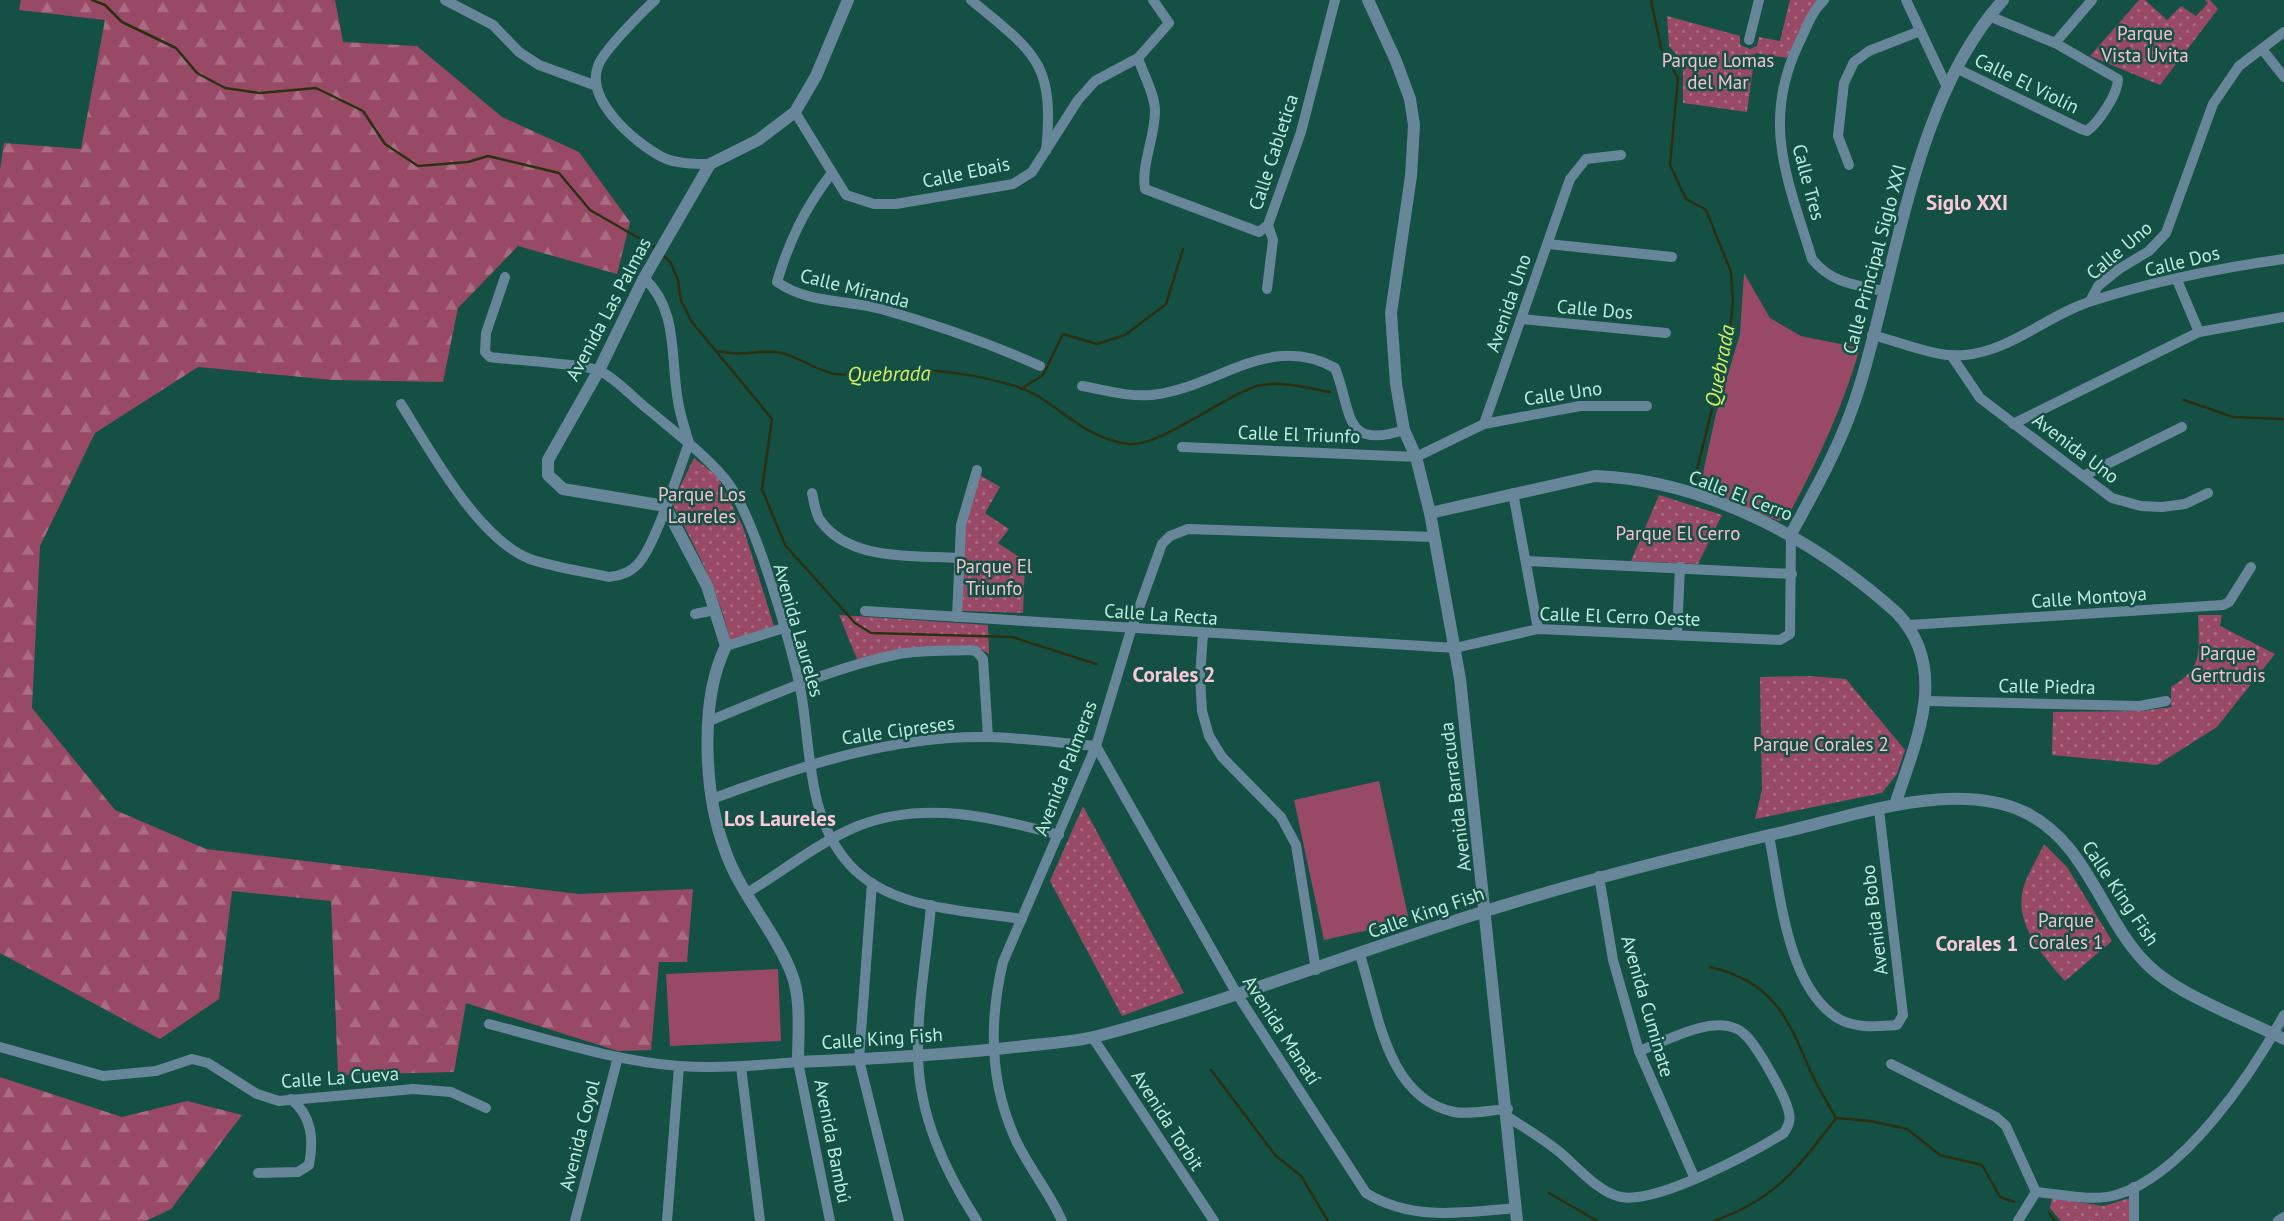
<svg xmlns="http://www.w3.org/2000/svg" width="2284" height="1221" font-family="'PT Sans',sans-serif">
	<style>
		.grass { fill: #984966 }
		.forest { fill: url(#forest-firs) }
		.park { fill: url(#park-dots) }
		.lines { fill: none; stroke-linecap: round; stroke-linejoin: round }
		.stream { stroke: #2b310f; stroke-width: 2.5 }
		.minor { stroke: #67869a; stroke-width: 10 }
		.tertiary { stroke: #67869a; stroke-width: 12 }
		.labels { text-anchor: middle; stroke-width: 5; stroke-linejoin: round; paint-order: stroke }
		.park-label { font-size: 19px; fill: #f7c0d1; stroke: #155045 }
		.street-label { font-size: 19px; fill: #bcece0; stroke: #155045 }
		.neighbourhood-label { font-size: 21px; font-weight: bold; fill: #fac8d7; stroke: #155045 }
		.water-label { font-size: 21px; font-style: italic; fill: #d5ee63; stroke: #155045 }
	</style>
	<defs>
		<pattern id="forest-firs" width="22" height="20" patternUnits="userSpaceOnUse" patternTransform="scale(1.75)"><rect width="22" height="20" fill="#984966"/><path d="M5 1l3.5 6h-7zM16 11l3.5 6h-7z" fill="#a96c83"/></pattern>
		<pattern id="park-dots" width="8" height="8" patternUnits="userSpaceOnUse" patternTransform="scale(1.75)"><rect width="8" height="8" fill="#984966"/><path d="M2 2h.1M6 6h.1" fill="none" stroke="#a96c83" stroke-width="1.8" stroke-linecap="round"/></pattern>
	</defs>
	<rect width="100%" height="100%" fill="#155045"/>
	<g class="grass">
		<path d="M 1744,273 L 1770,318 L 1801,336 L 1860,348 C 1842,409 1817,463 1787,518 L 1779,521 L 1699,491 L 1716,414 L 1740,334 Z"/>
		<polygon points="1379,781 1409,921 1324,940 1294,800"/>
		<polygon points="778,969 781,1041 670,1046 666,974"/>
	</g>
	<g class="forest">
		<polygon points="21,0 335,0 343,42 417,46 502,117 579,152 630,222 617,274 518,246 458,308 443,382 333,380 198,367 95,433 40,546 32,708 115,810 206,849 579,894 693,889 687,962 659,962 651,1050 618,1051 466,1003 454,1072 338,1075 331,901 232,891 219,999 160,1039 0,953 0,170 4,143 81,149 105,20 19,10"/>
		<polygon points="0,1077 122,1117 187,1101 242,1115 171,1209 146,1221 0,1221"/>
	</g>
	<g class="park">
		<polygon points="1790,0 1817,0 1787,58 1755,53 1747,112 1683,103 1683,62 1669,46 1667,16 1740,36 1740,45 1750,49 1757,46 1759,37 1780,41"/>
		<polygon points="2139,0 2145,0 2167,20 2181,6 2196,16 2208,3 2205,0 2210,0 2218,9 2160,85 2090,56"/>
		<path d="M 694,458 L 717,476 L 743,527 L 774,626 L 730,640 C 719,591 695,547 672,503 Z"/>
		<polygon points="978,474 1000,487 985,513 1009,529 998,543 1025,561 1023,613 961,611 965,525"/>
		<polygon points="1659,495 1722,515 1698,564 1631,561"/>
		<polygon points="839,615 988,625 989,654 981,649 909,648 857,659"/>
		<path d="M 2198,615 L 2222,615 L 2220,626 L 2275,654 L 2217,727 L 2157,765 L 2052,755 L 2053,712 L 2141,711 L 2171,707 L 2171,687 C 2204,668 2199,650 2198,615 Z"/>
		<polygon points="1810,676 1846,679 1905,750 1897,774 1882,793 1755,819 1762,790 1760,677"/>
		<polygon points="1083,806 1184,993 1122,1016 1050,881"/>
		<path d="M 2044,844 L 2067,867 L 2112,941 L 2065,981 C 2044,957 2014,925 2023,889 C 2027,874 2038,858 2044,844 Z"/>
		<polygon points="2052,1198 2103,1206 2130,1198 2129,1221 2061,1221 2050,1208"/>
	</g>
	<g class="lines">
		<g class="stream">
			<polyline points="92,0 105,5 122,22 176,48 197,73 225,88 260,93 316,88 363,111 385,144 418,166 468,162 488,156 559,173 590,210 656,248"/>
			<polyline points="1651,0 1661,48 1678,78 1670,165 1686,199 1706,210 1731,272 1733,302 1730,330 1721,353 1717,389 1692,490"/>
			<polyline points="663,255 671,263 678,280 681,301 692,322 772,419 762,489 785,545 855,623 871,633 1012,637 1096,664"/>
			<path d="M 719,351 C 739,357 757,350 777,352 C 797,355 820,373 836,374 C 859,377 883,371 905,370 C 940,369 982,376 1015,386 C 1055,398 1078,437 1128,444 C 1159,448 1223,396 1257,386 C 1279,380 1308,388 1330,392"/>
			<polyline points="1021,389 1043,375 1063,334 1097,344 1125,335 1166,304 1183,249"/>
			<polyline points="2184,400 2233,417 2284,419"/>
			<path d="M 1710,967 C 1772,981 1787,1016 1810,1070 C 1817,1086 1827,1102 1836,1118"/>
			<polyline points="1211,1070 1275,1155 1301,1176 1328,1221"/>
			<polyline points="1836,1118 1870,1121 1907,1129 1940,1155 1982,1165 2000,1197 2014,1202"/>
			<polyline points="1549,1193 1597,1221"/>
			<polyline points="2049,1213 2055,1221"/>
			<path d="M 1714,1221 C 1776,1199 1798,1168 1836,1118"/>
		</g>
		<g class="minor">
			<polyline points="445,0 493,25 519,52 539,65 594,85"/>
			<path d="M 655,0 C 642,12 603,51 598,66 C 585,100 634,142 662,157 C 676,164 695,164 710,164"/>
			<path d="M 971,0 C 1035,53 1055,62 1046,151"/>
			<path d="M 1153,0 L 1169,23 L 1138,58 C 1143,74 1155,94 1155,111 C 1155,138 1141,164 1145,189 L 1259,232 L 1268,225 L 1301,132 L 1335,0"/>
			<path d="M 1824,0 C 1812,11 1807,27 1800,41 C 1760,122 1788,180 1812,259 C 1831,283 1855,285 1884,291"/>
			<polyline points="1906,0 1946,85"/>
			<polyline points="1749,40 1759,0"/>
			<polyline points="2055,43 2092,0"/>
			<polyline points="2262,49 2284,77"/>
			<path d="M 1956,68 L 2081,129 L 2087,131 C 2099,122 2118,94 2118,79 L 2055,43 L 1989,16"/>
			<polyline points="795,112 846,195 874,204 896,204 1013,184 1032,172 1078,100 1095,81 1138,58"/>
			<polyline points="1849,165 1838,136 1844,83 1854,62 1869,51 1920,31"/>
			<path d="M 831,174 C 805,208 789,241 777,282 C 809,304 845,299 881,309 C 934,324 989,343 1040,366"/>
			<polyline points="1548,244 1672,257"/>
			<path d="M 505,277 L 486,333 L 485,352 L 490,357 C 511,360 586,364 600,371 C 618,380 634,399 650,411 C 675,432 703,453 725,479 C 754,513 794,651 802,698 C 811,755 808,818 849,864 C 890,910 964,910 1022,919"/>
			<path d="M 644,278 C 679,310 670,358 678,401 C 680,415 685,429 689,443"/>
			<polyline points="2177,280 2199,332"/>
			<polyline points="1267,289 1273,240 1268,225"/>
			<polyline points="2090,301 2098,286 2119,269 2149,251 2166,233 2213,104 2239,66 2284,32"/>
			<polyline points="1521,319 1666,333"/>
			<path d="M 1872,335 C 1901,342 1936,358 1965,355 C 2011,351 2049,314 2092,301 C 2154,281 2220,268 2284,259"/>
			<polyline points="1951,355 1980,398 2112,498 2141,506 2162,507 2185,504 2208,493"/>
			<path d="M 1082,386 C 1105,390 1128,397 1151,395 C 1216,389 1268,331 1335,368 C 1353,413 1342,450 1404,430"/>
			<path d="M 401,404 C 430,450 478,539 530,559 C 555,568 584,571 609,577 C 620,576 630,573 638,564 C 655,546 679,470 689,443"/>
			<polyline points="1484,424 1580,406 1647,406"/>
			<polyline points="2013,424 2199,332 2284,317"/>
			<polyline points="1182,447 1416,457 1484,424 1570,179 1586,159 1621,155"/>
			<polyline points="2083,476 2182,427"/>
			<path d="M 812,493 C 814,501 815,513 820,520 C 849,562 915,555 959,558"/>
			<polyline points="1513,493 1538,629"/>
			<polyline points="1527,561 1792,574"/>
			<polyline points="865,611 1455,648 1538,629 1780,640 1790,634 1791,534"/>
			<polyline points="695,614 715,610"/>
			<polyline points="957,617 961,525 977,470"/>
			<polyline points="1909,625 2223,605 2229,602 2251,567"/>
			<polyline points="1203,634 1200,677 1202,711 1209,736 1222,757 1281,817 1296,845 1316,970"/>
			<polyline points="1677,635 1680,567"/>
			<polyline points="726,646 784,628"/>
			<polyline points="1927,701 2140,706 2166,701"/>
			<path d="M 709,721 C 771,696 833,667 899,654 C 922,650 946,651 970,650 L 976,651 L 983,659 L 988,737"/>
			<path d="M 712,799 C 801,766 892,735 989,737 C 1024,738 1061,743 1096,746 L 1237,994 L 1366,1193 C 1411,1221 1462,1213 1516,1208"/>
			<path d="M 1769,836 C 1780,890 1786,987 1839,1019 C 1857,1029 1878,1026 1897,1025 L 1903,1015 L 1879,810"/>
			<polyline points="1599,876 1613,960 1639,1051 1695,1179"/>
			<polyline points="872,883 859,1060 899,1221"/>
			<path d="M 747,893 C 783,871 819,842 858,826 C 924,800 993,817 1059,835"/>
			<path d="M 931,905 C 927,954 917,1006 918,1055 C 919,1116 945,1171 977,1221"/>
			<path d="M 1360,955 C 1378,1010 1386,1098 1454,1112 C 1470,1115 1491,1110 1508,1109"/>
			<path d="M 489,1024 C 551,1040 615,1061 679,1066 C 719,1069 759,1065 798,1062 L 830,1221"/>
			<polyline points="1093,1038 1214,1221"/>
			<polyline points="0,1047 103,1076 156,1071 192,1059 208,1063 257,1094 279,1101 414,1089 451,1092 486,1108"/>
			<path d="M 1891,1064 L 1996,1117 L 2006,1126 L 2036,1192 C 2061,1194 2092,1202 2116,1195 C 2183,1176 2252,1074 2284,1015"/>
			<polyline points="741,1067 760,1221"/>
			<path d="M 1508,1117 C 1525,1128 1542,1138 1557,1150 C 1575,1164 1598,1193 1621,1197 C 1657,1204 1752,1153 1784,1133 C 1788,1126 1791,1121 1789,1113 C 1786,1097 1756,1043 1743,1033 C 1740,1030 1732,1027 1728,1026 C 1701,1021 1664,1042 1639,1051"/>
			<path d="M 258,1173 L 298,1172 L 309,1165 C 314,1139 312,1116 291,1099"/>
			<polyline points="2134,1187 2134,1221"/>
			<polyline points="575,1221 618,1057"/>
			<polyline points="667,1221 679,1066"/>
			<path d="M 1062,1221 C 1049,1191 1027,1166 1014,1136 C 989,1079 989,1021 1003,962 L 1096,746 L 1131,630 L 1162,544 L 1170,536 L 1188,529 L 1434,537"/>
			<polyline points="2018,1221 2036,1192"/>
			<polyline points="2278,1221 2284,1217"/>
		</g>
		<g class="tertiary">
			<path d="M 848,0 L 816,76 L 795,112 L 758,140 L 710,164 L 644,278 L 599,370 L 548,460 L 548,475 L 563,489 L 665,506 L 707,586 L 726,646 C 699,700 704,794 725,850 C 740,894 774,929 791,972 C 802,998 798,1035 798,1062 C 874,1059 950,1055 1025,1046 C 1049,1043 1074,1042 1098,1036 C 1231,1001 1360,950 1492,909 C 1588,879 1685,855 1783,832 C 1853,816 1952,780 2022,811 C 2085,839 2100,914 2143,960 C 2173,994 2243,1018 2284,1039"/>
			<polyline points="1368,0 1396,61 1410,99 1414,125 1411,176 1391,313 1396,384 1404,430 1416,457 1430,513 1460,679 1517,1221"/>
			<path d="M 1430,513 L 1595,476 C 1707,480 1816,540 1897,613 C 1951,670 1915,742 1895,805"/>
			<path d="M 1791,534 C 1818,485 1844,439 1860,385 C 1898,261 1914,99 2003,0"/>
		</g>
	</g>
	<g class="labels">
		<g class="park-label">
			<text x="2145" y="40">Parque<tspan x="2145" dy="22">Vista Uvita</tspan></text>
			<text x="1718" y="67">Parque Lomas<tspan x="1718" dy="22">del Mar</tspan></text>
			<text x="702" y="501">Parque Los<tspan x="702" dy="22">Laureles</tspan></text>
			<text x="1678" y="540">Parque El Cerro</text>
			<text x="994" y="573">Parque El<tspan x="994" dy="22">Triunfo</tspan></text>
			<text x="2228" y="660">Parque<tspan x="2228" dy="22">Gertrudis</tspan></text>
			<text x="1821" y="751">Parque Corales 2</text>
			<text x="2066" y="927">Parque<tspan x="2066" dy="22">Corales 1</tspan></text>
		</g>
		<g class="street-label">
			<text transform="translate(2027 83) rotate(26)" y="7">Calle El Violín</text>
			<text transform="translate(1273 152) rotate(-72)" y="7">Calle Cabletica</text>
			<text transform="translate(966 172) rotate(-12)" y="7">Calle Ebais</text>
			<text transform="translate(1809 182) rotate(75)" y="7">Calle Tres</text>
			<text transform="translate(2119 250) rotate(-40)" y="7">Calle Uno</text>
			<text transform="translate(1874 259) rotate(-75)" y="7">Calle Principal Siglo XXI</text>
			<text transform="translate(2182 261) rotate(-14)" y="7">Calle Dos</text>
			<text transform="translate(855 288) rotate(14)" y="7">Calle Miranda</text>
			<text transform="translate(1508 303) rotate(-71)" y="7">Avenida Uno</text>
			<text transform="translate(608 309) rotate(-62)" y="7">Avenida Las Palmas</text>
			<text transform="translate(1595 309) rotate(5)" y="7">Calle Dos</text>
			<text transform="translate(1563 393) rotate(-8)" y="7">Calle Uno</text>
			<text transform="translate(1299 434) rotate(2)" y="7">Calle El Triunfo</text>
			<text transform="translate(2076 448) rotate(37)" y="7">Avenida Uno</text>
			<text transform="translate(1741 495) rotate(21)" y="7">Calle El Cerro</text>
			<text transform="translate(2089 597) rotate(-4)" y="7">Calle Montoya</text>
			<text transform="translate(1161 614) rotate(4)" y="7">Calle La Recta</text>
			<text transform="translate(1620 616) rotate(2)" y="7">Calle El Cerro Oeste</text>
			<text transform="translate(799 630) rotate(74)" y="7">Avenida Laureles</text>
			<text transform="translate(2047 686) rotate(1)" y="7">Calle Piedra</text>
			<text transform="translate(898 730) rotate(-8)" y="7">Calle Cipreses</text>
			<text transform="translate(1065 768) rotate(-69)" y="7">Avenida Palmeras</text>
			<text transform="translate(1455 797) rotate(-97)" y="7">Avenida Barracuda</text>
			<text transform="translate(2121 893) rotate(56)" y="7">Calle King Fish</text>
			<text transform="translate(1426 912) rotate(-19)" y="7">Calle King Fish</text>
			<text transform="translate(1874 920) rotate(-97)" y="7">Avenida Bobo</text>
			<text transform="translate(1648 1006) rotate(74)" y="7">Avenida Cuminate</text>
			<text transform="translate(1282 1030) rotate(57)" y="7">Avenida Manatí</text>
			<text transform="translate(882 1038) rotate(-4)" y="7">Calle King Fish</text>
			<text transform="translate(340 1077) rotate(-4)" y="7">Calle La Cueva</text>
			<text transform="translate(1168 1120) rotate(57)" y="7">Avenida Torbit</text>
			<text transform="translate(579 1135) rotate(-76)" y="7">Avenida Coyol</text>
			<text transform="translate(833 1141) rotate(79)" y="7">Avenida Bambú</text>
		</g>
		<g class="neighbourhood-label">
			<text x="1967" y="210">Siglo XXI</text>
			<text x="1174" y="682">Corales 2</text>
			<text x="780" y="826">Los Laureles</text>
			<text x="1977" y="951">Corales 1</text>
		</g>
		<g class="water-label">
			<text transform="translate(1720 366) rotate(-79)" y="7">Quebrada</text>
			<text transform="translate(889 374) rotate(-1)" y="7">Quebrada</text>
		</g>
	</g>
</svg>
